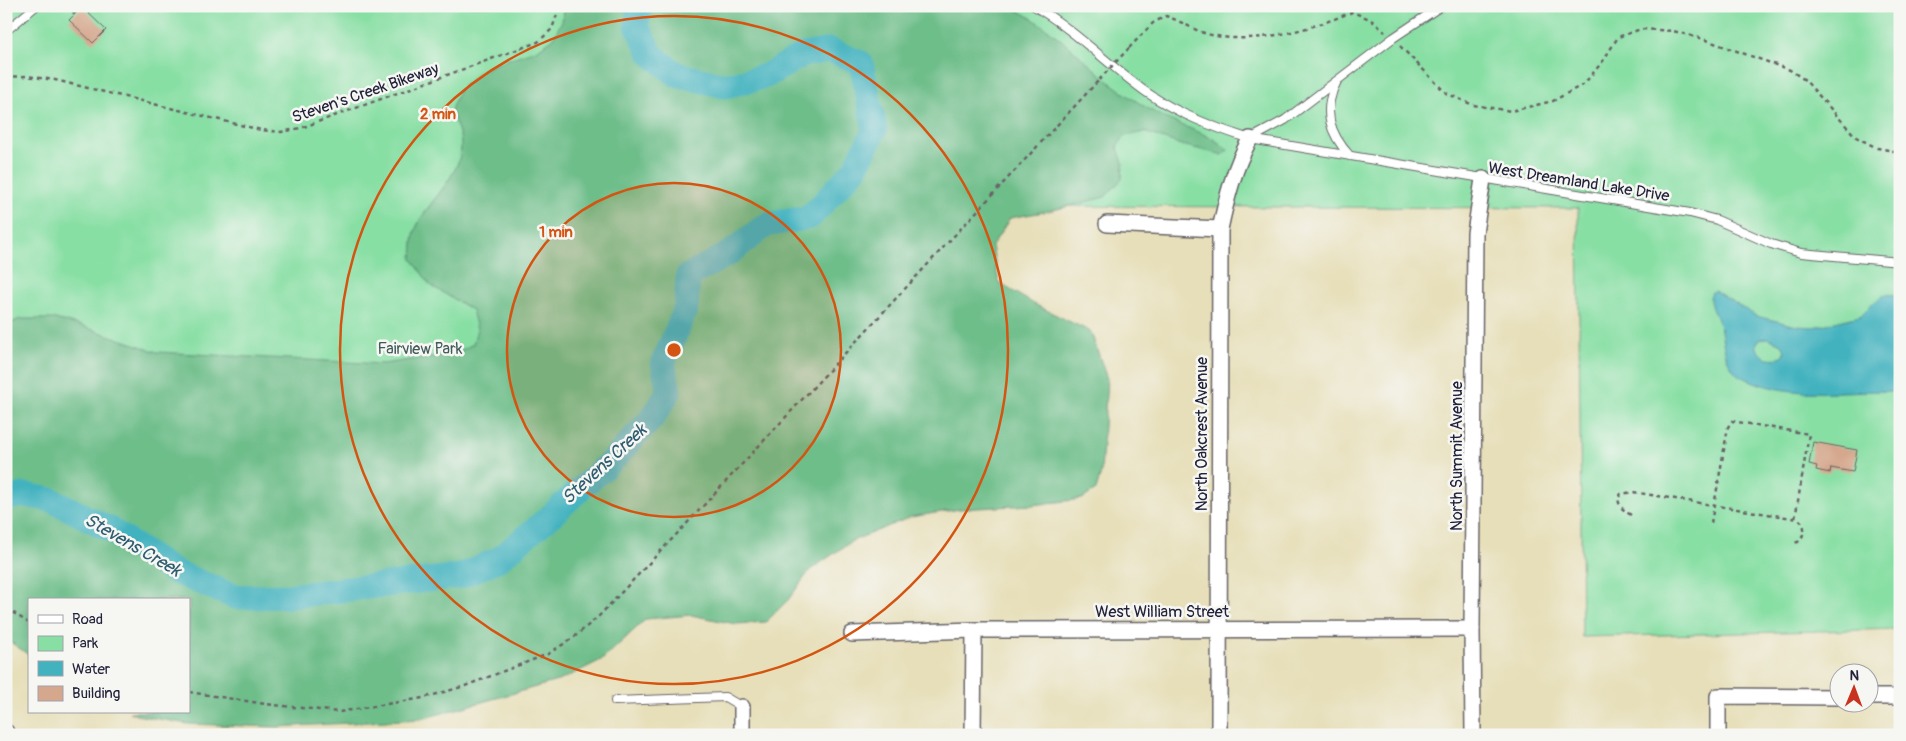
<svg xmlns="http://www.w3.org/2000/svg" width="1906" height="741" font-family="Pangolin,sans-serif">
	<style>
		.green { fill: #88dfa4; stroke: #558070 }
		.forest { fill: #6ebe8a; stroke: #487062 }
		.water { fill: #43b2bf; stroke: #326a7d; fill-rule: evenodd }
		.lines { fill: none; stroke-linecap: round; stroke-linejoin: round }
		.river { stroke: #43b2bf; stroke-width: 25 }
		.building { fill: #d5a88e }
		.lane-casing { stroke: #676467; stroke-width: 10 }
		.street-casing { stroke: #676467; stroke-width: 18 }
		.path { stroke: #676467; stroke-width: 2.5; stroke-dasharray: 4 4; stroke-linecap: butt }
		.lane { stroke: #fff; stroke-width: 8 }
		.street { stroke: #fff; stroke-width: 15 }
		.path-bridge { stroke: #676467; stroke-width: 2.5; stroke-dasharray: 4 4; stroke-linecap: butt }
		.ring { fill: none; stroke: #d45411; stroke-width: 2.5 }
		.labels { text-anchor: middle; stroke-width: 5; stroke-linejoin: round; paint-order: stroke }
		.street-label { font-size: 16px; fill: #22223b; stroke: #f6f6f2 }
		.park-label { font-size: 16px; fill: #415b5a; stroke: #f6f6f2 }
		.water-label { font-size: 18px; font-style: italic; fill: #2f5c70; stroke: #f6f6f2 }
		.centre { fill: #d45411; stroke: #f6f6f2; stroke-width: 2.5 }
		.ring-label { font-size: 15px; text-anchor: middle; font-weight: bold; fill: #d45411; stroke: #f6f6f2; stroke-width: 5; stroke-linejoin: round; paint-order: stroke }
	</style>
	<rect width="100%" height="100%" fill="#f6f6f2"/>
	<filter id="ink" filterUnits="userSpaceOnUse"><feTurbulence type="fractalNoise" baseFrequency=".02" numOctaves="2"/><feDisplacementMap in="SourceGraphic" scale="10" xChannelSelector="R" yChannelSelector="G"/><feConvolveMatrix kernelMatrix="1 2 1 2 8 2 1 2 1" color-interpolation-filters="sRGB"/></filter>
	<filter id="wash" filterUnits="userSpaceOnUse"><feTurbulence type="fractalNoise" baseFrequency=".0096" numOctaves="4" result="noise"/><feDisplacementMap in="SourceGraphic" scale="20" xChannelSelector="R" yChannelSelector="G"/><feGaussianBlur stdDeviation="1.12" result="paint"/><feColorMatrix in="noise" values="0 0 0 0 0 0 0 0 0 0 0 0 0 0 0 0 0 1.4 0 .05"/><feComposite in="paint" operator="in"/></filter>
	<g filter="url(#wash)">
		<rect width="100%" height="100%" fill="#e7dfb9"/>
		<polygon class="green" points="6,6 1900,6 1900,629 1582,637 1578,208 1014,206 189,712 189,600 29,600 6,627"/>
		<path class="forest" d="M 565,6 L 1009,6 C 1049,24 1079,57 1112,84 C 1126,95 1142,105 1157,114 C 1180,127 1209,132 1228,150 L 1223,155 L 1182,145 L 1144,132 L 1125,136 L 1117,146 L 1123,163 L 1122,179 L 1105,197 L 1049,211 L 1010,218 L 992,246 L 999,283 L 1034,304 L 1091,332 L 1107,379 L 1101,473 L 1096,490 L 1082,499 L 1032,505 L 960,509 L 911,517 L 852,541 L 810,570 L 788,600 L 766,622 L 736,624 L 691,615 L 646,619 L 603,659 L 561,680 L 421,719 L 278,727 L 188,724 L 136,715 L 130,712 L 189,712 L 189,600 L 29,600 L 29,655 L 6,639 L 6,325 L 20,319 L 55,319 L 82,326 L 157,352 L 383,364 L 457,353 L 473,344 L 477,329 L 472,310 L 430,285 L 412,259 C 413,250 412,240 415,231 C 425,202 463,177 461,143 C 461,134 453,119 451,110 L 459,90 L 480,71 L 503,61 L 536,50 L 553,39 L 562,21 Z"/>
		<path class="water" d="M 1715,291 L 1756,316 L 1797,326 L 1814,327 L 1860,316 L 1873,303 L 1884,295 L 1900,294 L 1900,392 C 1849,388 1798,401 1749,380 C 1745,378 1739,377 1736,373 C 1725,361 1724,346 1721,331 C 1719,319 1705,303 1712,292 ZM 1767,338 L 1782,344 L 1785,351 L 1784,356 C 1774,362 1754,357 1757,342 L 1761,339 Z"/>
		<g class="lines">
			<polyline class="river" points="6,498 25,495 52,500 111,530 171,570 235,597 289,596 461,576 499,559 547,519 617,456 653,417 669,392 663,363 686,308 688,276 730,253 766,225 810,217 855,169 875,129 861,63 830,50 802,55 766,76 725,86 676,74 651,54 637,26 638,14 640,6"/>
		</g>
		<g id="blocks">
			<g class="building">
				<polygon points="82,7 106,30 93,43 69,20"/>
				<polygon points="1813,442 1857,450 1853,472 1831,468 1830,473 1816,470 1817,466 1809,464"/>
			</g>
		</g>
	</g>
	<g filter="url(#ink)">
		<use href="#blocks" fill-opacity="0" stroke="#676467" stroke-width="1"/>
		<g class="lines">
			<g class="lane-casing">
				<g id="lane">
					<path d="M 1034,6 C 1075,30 1107,64 1146,92 C 1178,114 1213,127 1250,139 L 1690,213 L 1717,220 L 1771,244 L 1801,253 L 1900,262"/>
					<polyline points="6,31 36,6"/>
					<path d="M 1337,81 C 1322,110 1329,133 1350,156"/>
					<polyline points="1250,139 1285,120 1393,38 1441,6"/>
					<polyline points="615,701 725,697 742,707"/>
				</g>
			</g>
			<g class="street-casing">
				<g id="street">
					<polyline points="1107,224 1220,229"/>
					<polyline points="852,634 974,630 1472,629"/>
					<polyline points="1868,697 1900,697"/>
					<polyline points="6,732 7,735"/>
					<polyline points="742,735 742,707"/>
					<polyline points="973,735 974,630"/>
					<path d="M 1219,735 L 1220,229 C 1227,197 1234,168 1250,139"/>
					<polyline points="1473,735 1472,629 1475,233 1483,179"/>
					<polyline points="1718,735 1718,696 1838,697"/>
				</g>
			</g>
			<g class="path">
				<polyline points="67,6 75,14"/>
				<polyline points="1400,46 1446,93 1473,105 1511,111 1553,101 1584,84 1603,61 1618,37 1641,29 1673,31 1703,39 1790,70 1805,80 1856,137 1877,148 1900,152"/>
				<path d="M 1129,48 L 1153,23 L 1166,16 C 1178,20 1189,27 1201,32 C 1247,48 1309,30 1352,12 L 1370,19 L 1385,32"/>
				<polyline points="6,77 26,76 55,80 261,130 281,132 301,128 538,42 552,29 560,6"/>
				<path d="M 1631,515 C 1623,510 1619,507 1618,498 L 1621,494 L 1633,492 L 1798,519 C 1807,525 1805,535 1798,542 L 1793,543"/>
				<polyline points="1711,523 1728,427 1732,421 1809,434 1795,519"/>
				<polyline points="6,608 29,623"/>
				<polyline points="189,692 265,704 339,712 423,698 465,686 548,654 573,638 599,616 691,519 1099,80"/>
			</g>
			<use href="#lane" class="lane"/>
			<use href="#street" class="street"/>
			<polyline class="path-bridge" points="1099,80 1129,48"/>
		</g>
	</g>
	<circle cx="674" cy="350" r="167" fill="#d45411" fill-opacity=".12"/>
	<g class="ring">
		<circle cx="674" cy="350" r="167"/>
		<circle cx="674" cy="350" r="334"/>
	</g>
	<g class="labels">
		<g class="street-label">
			<text transform="translate(365 92) rotate(-19)" y="6">Steven's Creek Bikeway</text>
			<text transform="translate(1579 181) rotate(9)" y="6">West Dreamland Lake Drive</text>
			<text transform="translate(1201 434) rotate(-90)" y="6">North Oakcrest Avenue</text>
			<text transform="translate(1456 456) rotate(-90)" y="6">North Summit Avenue</text>
			<text x="1162" y="617">West William Street</text>
		</g>
		<g class="park-label">
			<text x="420" y="354">Fairview Park</text>
		</g>
		<g class="water-label">
			<text transform="translate(604 464) rotate(-43)" y="6">Stevens Creek</text>
			<text transform="translate(133 545) rotate(30)" y="6">Stevens Creek</text>
		</g>
	</g>
	<circle cx="674" cy="350" r="8" class="centre"/>
	<g class="ring-label">
		<text x="438" y="119">2 min</text>
		<text x="556" y="237">1 min</text>
	</g>
	<rect width="1906" height="741" fill="none" stroke="#f6f6f2" stroke-width="25"/>
	<rect x="28" y="598" width="162" height="115" fill="#f6f6f2" stroke="#a1a1a9"/>
	<rect x="38" y="615" width="25" height="8" fill="#ffffff" stroke="#a1a1a9"/>
	<text x="72" y="624" font-size="15" fill="#22223b">Road</text>
	<rect x="38" y="636" width="25" height="15" fill="#88dfa4" stroke="#a1a1a9"/>
	<text x="72" y="648" font-size="15" fill="#22223b">Park</text>
	<rect x="38" y="661" width="25" height="15" fill="#43b2bf" stroke="#a1a1a9"/>
	<text x="72" y="674" font-size="15" fill="#22223b">Water</text>
	<rect x="38" y="686" width="25" height="15" fill="#d5a88e" stroke="#a1a1a9"/>
	<text x="72" y="698" font-size="15" fill="#22223b">Building</text>
	<g transform="translate(1854 688) rotate(1)"><circle r="24" fill="#f6f6f2" stroke="#a1a1a9"/>
	<path d="M0-4L9 19L0 12L-9 19Z" fill="#c8321e"/>
	<text y="-8" font-size="14" font-weight="bold" text-anchor="middle" fill="#22223b">N</text>
	</g>
</svg>
